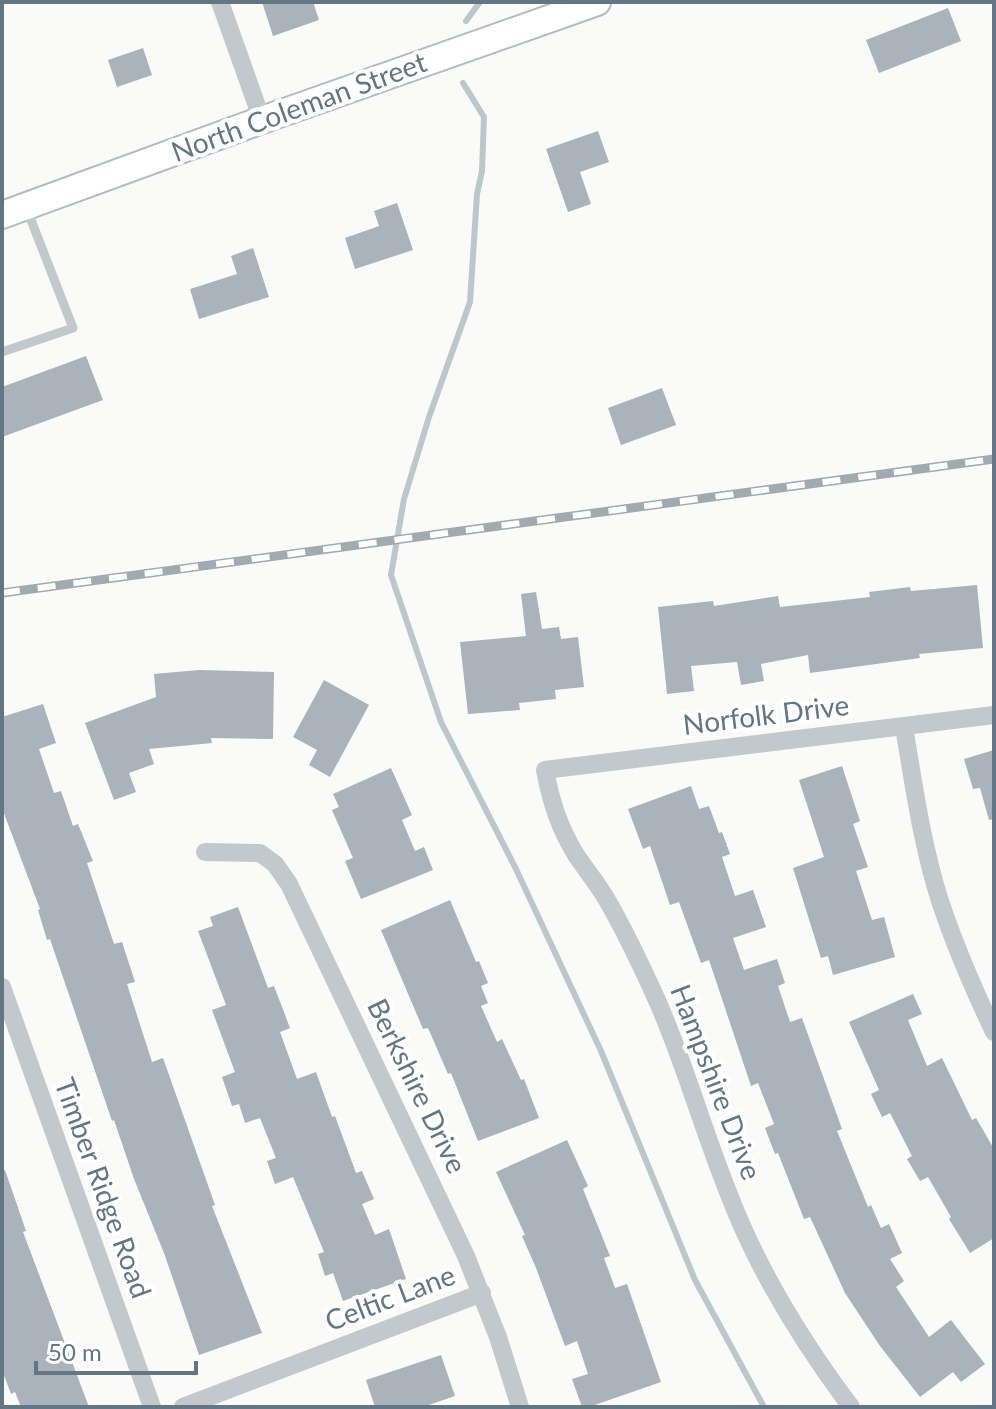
<svg xmlns="http://www.w3.org/2000/svg" width="996" height="1409" font-family="Lato,sans-serif">
	<style>
		.lines { fill: none; stroke-linecap: round; stroke-linejoin: round }
		.stream { stroke: #bbc7cb; stroke-width: 6 }
		.building { fill: #aab3b9 }
		.secondary-casing { stroke: #b3babf; stroke-width: 30 }
		.lane { stroke: #c3c8cc; stroke-width: 9 }
		.street { stroke: #c3c8cc; stroke-width: 18 }
		.secondary { stroke: #fff; stroke-width: 26 }
		.rail-casing { stroke: #a2aab0; stroke-width: 9 }
		.rail { stroke: #fff; stroke-width: 6; stroke-dasharray: 18; stroke-linecap: butt }
		.labels { text-anchor: middle; stroke-width: 8; stroke-linejoin: round; paint-order: stroke }
		.street-label { font-size: 28px; fill: #657683; stroke: #fff }
	</style>
	<rect width="100%" height="100%" fill="#fafaf8"/>
	<g class="lines">
		<g class="stream">
			<polyline points="466,21 480,2"/>
			<polyline points="463,83 484,117 482,171 477,194 470,302 429,417 404,499 391,575 441,722 515,867 601,1051 695,1280 764,1407"/>
		</g>
	</g>
	<g class="building">
		<polygon points="262,2 313,2 319,20 273,36"/>
		<polygon points="948,8 961,41 879,73 866,40"/>
		<polygon points="143,48 152,75 117,87 108,60"/>
		<polygon points="598,131 609,162 580,172 591,204 568,212 546,149"/>
		<polygon points="397,203 413,250 355,269 345,238 379,226 374,211"/>
		<polygon points="253,248 269,297 199,319 190,289 237,274 231,256"/>
		<polygon points="86,356 103,400 2,437 2,387"/>
		<polygon points="662,388 676,425 621,445 608,408"/>
		<polygon points="977,585 983,648 919,654 920,658 810,673 808,655 761,664 764,681 741,685 737,662 691,666 694,691 667,694 658,607 713,601 714,606 778,596 780,607 870,597 869,592 910,587 911,591"/>
		<polygon points="536,592 542,629 559,627 561,639 578,637 584,687 555,690 556,699 519,703 520,710 468,714 460,642 526,636 521,594"/>
		<polygon points="199,670 274,672 273,739 211,738 212,743 149,749 154,764 129,773 136,792 114,800 85,723 156,697 154,674"/>
		<polygon points="324,680 369,705 330,777 309,765 317,750 293,737"/>
		<polygon points="43,704 56,743 39,749 54,793 61,791 73,826 78,824 93,861 87,863 114,944 122,942 135,982 127,984 152,1062 163,1058 215,1205 212,1206 262,1333 199,1355 164,1253 134,1179 114,1120 112,1121 50,939 47,940 38,910 40,909 2,808 2,717"/>
		<polygon points="994,750 994,819 989,820 980,788 973,789 964,759"/>
		<polygon points="842,766 860,821 853,824 868,867 856,871 872,920 884,917 895,957 833,975 828,956 821,958 793,868 824,857 799,780"/>
		<polygon points="391,768 412,815 402,820 415,851 424,847 433,870 361,899 345,861 353,858 332,810 339,807 333,794"/>
		<polygon points="691,786 699,809 709,806 719,833 722,832 730,854 722,857 735,896 753,890 766,927 733,938 744,970 777,959 785,983 778,986 790,1022 802,1018 842,1129 837,1131 868,1207 871,1205 881,1228 889,1224 902,1253 890,1259 904,1281 896,1287 929,1337 951,1320 985,1364 961,1382 953,1372 920,1397 880,1346 845,1293 810,1217 804,1219 778,1153 775,1154 765,1128 774,1124 758,1083 751,1086 709,960 701,963 679,902 670,905 650,846 643,849 628,809"/>
		<polygon points="450,900 476,962 479,961 488,983 481,986 488,1003 481,1006 497,1042 502,1039 521,1080 524,1079 539,1118 478,1141 451,1073 448,1074 428,1028 423,1029 381,930"/>
		<polygon points="238,907 268,988 274,986 290,1028 280,1032 297,1079 316,1072 332,1117 335,1116 356,1173 362,1171 374,1199 362,1204 375,1235 389,1229 406,1279 343,1301 333,1273 325,1276 318,1254 324,1252 293,1177 275,1184 267,1161 276,1158 260,1118 245,1123 239,1104 232,1106 222,1077 235,1072 212,1010 226,1005 198,931 213,926 210,917"/>
		<polygon points="913,994 922,1014 908,1020 927,1066 942,1058 972,1120 976,1118 994,1149 994,1238 970,1253 949,1219 951,1217 928,1177 920,1181 907,1159 912,1156 890,1113 882,1117 871,1094 879,1090 849,1022"/>
		<polygon points="567,1140 588,1186 583,1189 610,1256 604,1258 615,1288 627,1284 661,1382 589,1407 582,1407 572,1379 588,1374 577,1341 565,1346 536,1268 522,1236 525,1235 496,1172"/>
		<polygon points="5,1170 26,1231 23,1232 89,1407 21,1407 15,1392 11,1394 2,1370 2,1171"/>
		<polygon points="441,1355 455,1396 423,1407 375,1407 366,1380"/>
	</g>
	<g class="lines">
		<g class="secondary-casing">
			<polyline id="secondary" points="2,215 262,120 597,2"/>
		</g>
		<polyline class="lane" points="2,352 73,328 26,207"/>
		<g class="street">
			<polyline points="220,2 262,120"/>
			<path d="M 904,727 C 914,786 922,845 940,901 C 955,946 974,990 994,1032"/>
			<polyline points="205,852 260,853 275,864 289,884 466,1256 498,1337 520,1407"/>
			<polyline points="2,987 152,1407"/>
			<polyline points="183,1407 482,1293"/>
			<path d="M 851,1407 C 803,1343 759,1272 730,1197 C 703,1131 685,1063 656,998 C 641,965 625,931 607,900 C 598,884 586,870 576,855 C 559,827 551,802 545,770 L 994,715"/>
		</g>
		<use href="#secondary" class="secondary"/>
		<g class="rail-casing">
			<polyline id="rail" points="2,593 994,459"/>
		</g>
		<use href="#rail" class="rail"/>
	</g>
	<g class="labels">
		<g class="street-label">
			<text transform="translate(299 107) rotate(-20)" y="10">North Coleman Street</text>
			<text transform="translate(766 715) rotate(-7)" y="10">Norfolk Drive</text>
			<text transform="translate(716 1082) rotate(69)" y="10">Hampshire Drive</text>
			<text transform="translate(417 1086) rotate(64)" y="10">Berkshire Drive</text>
			<text transform="translate(103 1188) rotate(70)" y="10">Timber Ridge Road</text>
			<text transform="translate(390 1298) rotate(-21)" y="10">Celtic Lane</text>
		</g>
	</g>
	<rect width="996" height="1409" fill="none" stroke="#657683" stroke-width="8"/>
	<path d="M36 1361v12h160v-12" fill="none" stroke="#657683" stroke-width="4"/>
	<text x="48" y="1361" font-size="24" fill="#657683" stroke="#ffffff" stroke-width="6" paint-order="stroke">50 m</text>
</svg>
